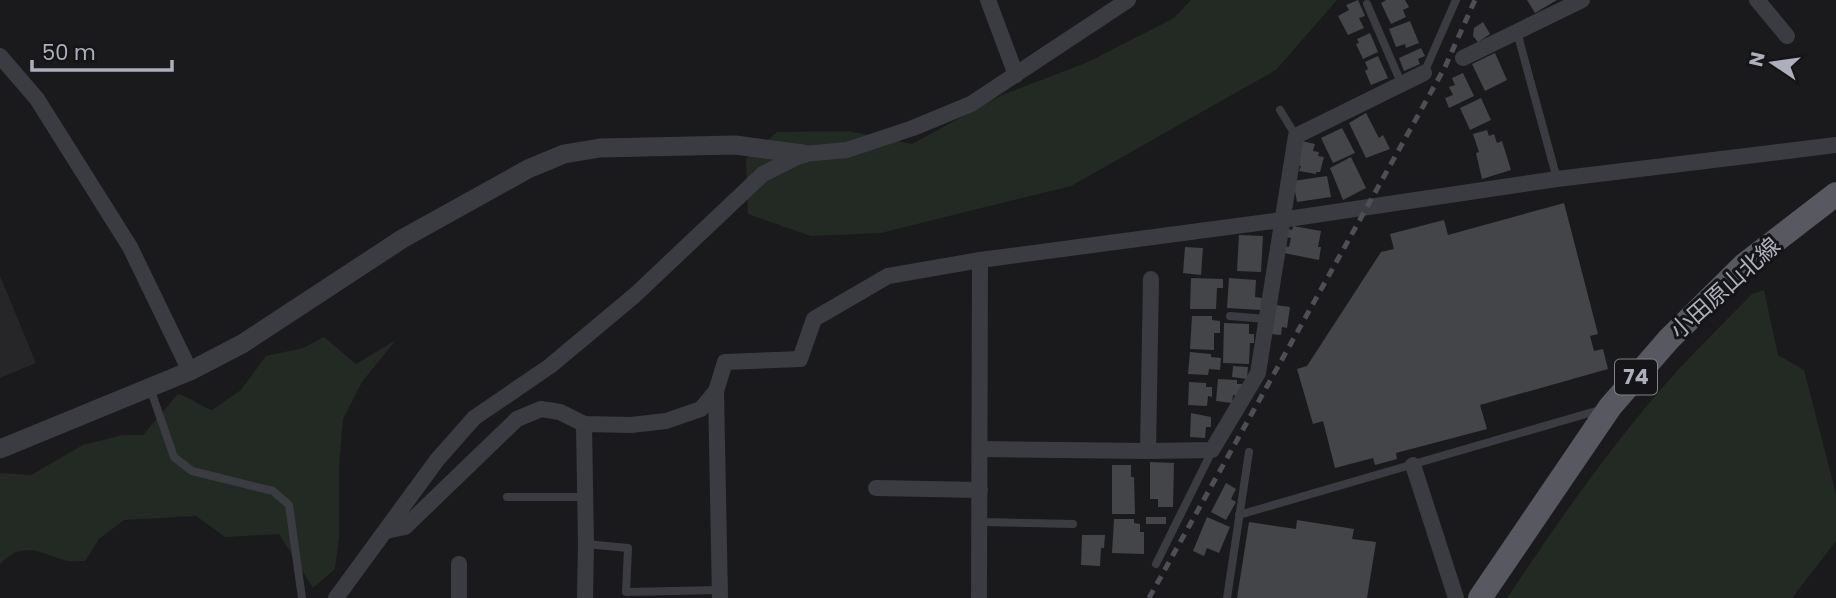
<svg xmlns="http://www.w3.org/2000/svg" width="1836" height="598" font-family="Poppins,'Noto Sans JP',sans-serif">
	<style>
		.built { fill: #262629 }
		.green { fill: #222a23 }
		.building { fill: #444549 }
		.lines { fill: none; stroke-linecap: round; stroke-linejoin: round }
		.service { stroke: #3b3c41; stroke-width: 8 }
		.minor { stroke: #3b3c41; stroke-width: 16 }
		.tertiary { stroke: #3b3c41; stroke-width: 19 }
		.primary { stroke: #575860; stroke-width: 24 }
		.rail { stroke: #4e4f56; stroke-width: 5; stroke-dasharray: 9 7; stroke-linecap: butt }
		.labels { text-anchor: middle; stroke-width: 6; stroke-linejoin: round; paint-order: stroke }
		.shield { fill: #151517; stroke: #7f828a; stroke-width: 2 }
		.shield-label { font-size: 21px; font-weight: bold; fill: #adb0bb }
		.street-label { font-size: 23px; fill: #adb0bb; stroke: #151517 }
	</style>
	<rect width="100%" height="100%" fill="#1a1a1c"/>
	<polygon class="built" points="0,276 36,363 0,378"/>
	<g class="green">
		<polygon points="1191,0 1337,0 1276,70 1071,186 881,233 811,236 748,214 746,159 777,132 848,131 912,144 1002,95 1088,62 1174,18"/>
		<path d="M 1764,290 L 1778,355 L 1804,370 L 1836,494 L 1836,541 L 1792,598 L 1507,598 C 1559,520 1614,441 1677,371 C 1701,345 1727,320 1752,294 Z"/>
		<path d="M 324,337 L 356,364 L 396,340 L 362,382 L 343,419 L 339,467 L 339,538 L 335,569 L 313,588 L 279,534 L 225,537 L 196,516 L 124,520 L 99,539 L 85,561 C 80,561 73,562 68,561 C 42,555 25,538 0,564 L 0,473 L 31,475 L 83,445 L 122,435 L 143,435 L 178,394 C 191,397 199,406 212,410 L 241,390 L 266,356 L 303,348 Z"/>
	</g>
	<g class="building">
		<polygon points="1358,0 1365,16 1359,18 1364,28 1348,35 1338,16 1349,10 1346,5"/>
		<polygon points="1386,0 1405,0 1409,7 1403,10 1406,17 1391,24 1381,3"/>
		<polygon points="1527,0 1557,0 1535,13"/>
		<polygon points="1410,21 1419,43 1406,48 1405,44 1396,47 1389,29"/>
		<polygon points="1483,22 1490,34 1478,42 1473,36 1474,28"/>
		<polygon points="1370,33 1378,52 1363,59 1356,44 1359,43 1357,39"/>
		<polygon points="1421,48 1425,56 1418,59 1420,64 1404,71 1399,58"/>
		<polygon points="1495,53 1507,80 1485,91 1472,64"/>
		<polygon points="1378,56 1388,78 1371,85 1365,71 1368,69 1365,62"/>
		<polygon points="1463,73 1474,96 1449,108 1445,98 1453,95 1449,87 1455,85 1452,78"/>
		<polygon points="1481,98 1491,120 1470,130 1460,108"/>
		<polygon points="1366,113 1379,138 1383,135 1390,149 1366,158 1349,123"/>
		<polygon points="1342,128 1355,153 1333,163 1321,138"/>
		<polygon points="1487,130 1489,136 1494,134 1497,143 1502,141 1511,170 1482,179 1476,153 1479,152 1473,134"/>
		<polygon points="1302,141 1315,144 1313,151 1319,152 1318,156 1324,157 1320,172 1316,172 1316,174 1299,171 1301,166 1297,165"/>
		<polygon points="1351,157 1366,188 1343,200 1330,168"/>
		<polygon points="1327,176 1331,197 1297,202 1293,181"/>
		<polygon points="1564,203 1598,334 1590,336 1594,351 1603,349 1608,369 1480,405 1487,429 1396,453 1397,459 1375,465 1373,458 1335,468 1323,421 1313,424 1297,369 1307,366 1381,252 1394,249 1390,234 1444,220 1448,235"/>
		<polygon points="1293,226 1321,231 1318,247 1321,247 1319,260 1284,253 1285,246 1289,247 1291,238 1286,237 1287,229 1292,230"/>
		<polygon points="1239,235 1263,236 1261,272 1237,271"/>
		<polygon points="1185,247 1203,248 1201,275 1183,273"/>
		<polygon points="1191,278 1223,279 1223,288 1217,288 1216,309 1190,309"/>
		<polygon points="1229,278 1256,280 1255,297 1262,298 1261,310 1227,308"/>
		<polygon points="1276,305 1290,307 1287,328 1282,327 1281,335 1271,334"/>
		<polygon points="1192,316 1212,316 1212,320 1220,321 1220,333 1214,333 1214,350 1190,349"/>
		<polygon points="1224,323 1249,324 1249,334 1254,334 1254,343 1250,343 1249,364 1223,363"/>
		<polygon points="1190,352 1211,354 1211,357 1221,358 1220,370 1209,369 1208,375 1188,374"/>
		<polygon points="1233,366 1248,367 1247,379 1232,377"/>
		<polygon points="1218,379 1237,380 1237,384 1242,384 1242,392 1237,392 1237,396 1233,395 1232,403 1216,401"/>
		<polygon points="1189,382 1206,383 1206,387 1212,387 1212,397 1208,396 1207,406 1188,405"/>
		<polygon points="1191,413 1211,417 1211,427 1206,427 1205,438 1190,437"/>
		<polygon points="1150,462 1174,463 1173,507 1158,507 1158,499 1150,499"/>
		<polygon points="1112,465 1131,465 1131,477 1134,477 1135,514 1112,514"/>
		<polygon points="1226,483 1236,489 1231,499 1236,502 1226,520 1211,512"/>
		<rect x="1146" y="517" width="20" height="7"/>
		<polygon points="1207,517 1230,527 1219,553 1207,548 1204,556 1193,551"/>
		<polygon points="1114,519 1134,519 1134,523 1140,524 1140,532 1144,532 1144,554 1112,553"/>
		<polygon points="1297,520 1354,529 1352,539 1376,542 1367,598 1237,598 1249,522 1296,529"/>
		<polygon points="1082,535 1105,535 1104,548 1101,548 1100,566 1081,565"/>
	</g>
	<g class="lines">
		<g class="service">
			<polyline points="1367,4 1402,85"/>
			<polyline points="1517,32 1557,179"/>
			<polyline points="1424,73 1456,0"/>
			<polyline points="1280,110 1296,136"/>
			<polyline points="1230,316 1266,319"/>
			<polyline points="150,388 174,457 192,471 273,491 289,505 302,598"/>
			<polyline points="507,497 585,497"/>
			<polyline points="1239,515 1603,409"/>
			<polyline points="980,522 1073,524"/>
			<polyline points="586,544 628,548 626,592 720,590"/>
			<polyline points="1156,564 1212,451"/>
			<polyline points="1227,598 1249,452"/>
		</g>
		<g class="minor">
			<polyline points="988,0 1016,75"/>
			<polyline points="1757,0 1787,36"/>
			<polyline points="0,56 37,99 130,247 190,371"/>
			<polyline points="1463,58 1582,0"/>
			<polyline points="716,391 720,598"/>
			<polyline points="584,424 586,544 585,598"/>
			<polyline points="981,449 1148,451 1212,450 1258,373 1296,136 1424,73"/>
			<polyline points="1148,451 1151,279"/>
			<polyline points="1413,465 1456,598"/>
			<polyline points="876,488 980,490"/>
			<polyline points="386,531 405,527 517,419 541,409 560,412 584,424 631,425 666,421 701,409 716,391 725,362 800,359 814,319 888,276 980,260 1281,220 1557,179 1836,145"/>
			<polyline points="336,598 437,460 474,418 550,366 635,295 763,174 803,154 847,150 913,128 971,104 1128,0"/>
			<polyline points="459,598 459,564"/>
			<polyline points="979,598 980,260"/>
		</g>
		<polyline class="tertiary" points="0,449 190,371 242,344 402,239 528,169 564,154 600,148 735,145 803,154"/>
		<polyline class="primary" points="1480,598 1610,407 1669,339 1744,265 1836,194"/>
		<polyline class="rail" points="1149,598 1445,67 1475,0"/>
	</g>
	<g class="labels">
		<rect class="shield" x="1615" y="359.5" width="42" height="35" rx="5"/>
		<g class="shield-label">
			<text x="1636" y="384">74</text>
		</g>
		<g class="street-label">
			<text transform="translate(1725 288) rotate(-42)" y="8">小田原山北線</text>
		</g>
	</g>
	<g transform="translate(1773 63) rotate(283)" stroke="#151517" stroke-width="5" paint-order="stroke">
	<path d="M0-5L12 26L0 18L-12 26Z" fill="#adb0bb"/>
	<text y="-10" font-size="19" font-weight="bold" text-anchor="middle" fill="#adb0bb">N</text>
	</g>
	<path d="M32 60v10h140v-10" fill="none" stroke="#adb0bb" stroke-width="3.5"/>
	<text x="42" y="60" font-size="21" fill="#adb0bb" stroke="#151517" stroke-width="5" paint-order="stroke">50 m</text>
</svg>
